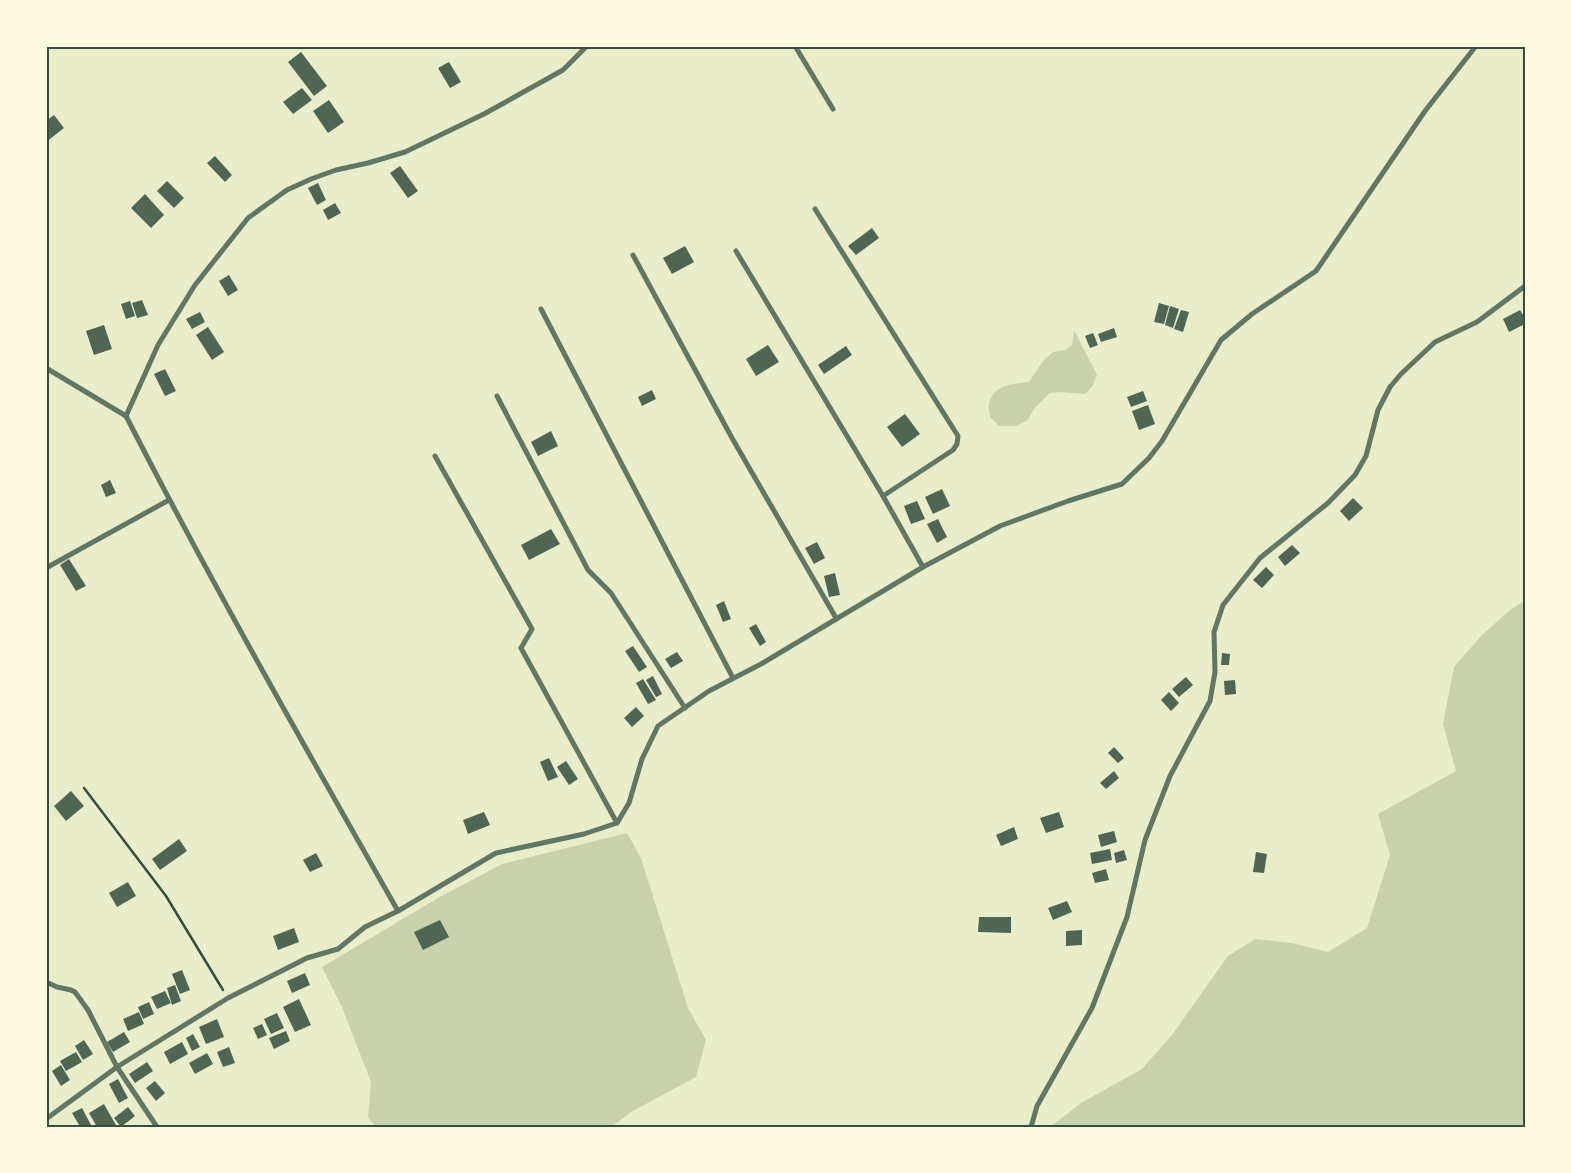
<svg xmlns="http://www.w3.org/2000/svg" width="1571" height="1173" font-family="Ubuntu,sans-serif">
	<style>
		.green { fill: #cad2ad }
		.building { fill: #4f6655 }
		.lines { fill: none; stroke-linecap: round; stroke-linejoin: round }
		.path { stroke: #344e41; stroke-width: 2.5 }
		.minor { stroke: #617663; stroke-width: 5 }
		.neatline { fill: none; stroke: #344e41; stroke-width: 2 }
	</style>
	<rect width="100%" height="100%" fill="#e9edc9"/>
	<g class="green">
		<path d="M 1074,330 L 1097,375 L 1093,385 L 1086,394 L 1061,392 L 1050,393 L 1033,410 L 1028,420 L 1016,426 L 999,426 L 990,417 C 990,413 988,408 989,404 C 993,384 1014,384 1029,382 L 1043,361 L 1053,352 L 1065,350 L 1072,345 Z"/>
		<polygon points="1525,600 1525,1127 1050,1127 1081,1103 1142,1069 1172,1035 1228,956 1255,939 1292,943 1328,952 1367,928 1390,855 1378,814 1456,771 1443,724 1454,667 1482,635 1509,611"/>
		<polygon points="627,833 641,858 688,1008 706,1040 696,1077 631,1112 611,1127 376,1127 368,1117 371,1082 342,1007 322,967 438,898 502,864"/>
	</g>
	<g class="building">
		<polygon points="301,52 327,86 314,96 288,62"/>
		<polygon points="449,62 461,82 450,88 438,68"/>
		<polygon points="302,88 312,100 293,114 283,102"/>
		<polygon points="329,100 344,122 328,133 313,111"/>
		<polygon points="54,115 64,128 46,142 46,121"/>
		<polygon points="215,156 232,175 225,182 207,163"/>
		<polygon points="400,166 418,191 408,198 390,173"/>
		<polygon points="167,181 184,198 174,208 157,191"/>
		<polygon points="318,183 326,200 317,205 308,188"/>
		<polygon points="145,194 164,215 151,228 131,208"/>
		<polygon points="335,203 341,213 328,220 323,210"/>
		<polygon points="872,228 879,238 856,255 848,246"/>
		<polygon points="685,246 694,262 672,274 663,258"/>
		<polygon points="229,275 238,290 228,296 219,281"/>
		<polygon points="142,300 148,315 137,318 132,303"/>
		<polygon points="130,301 135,316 126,319 121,304"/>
		<polygon points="1159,303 1169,306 1164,324 1154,322"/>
		<polygon points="1170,306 1179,309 1173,328 1165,325"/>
		<polygon points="1181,310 1189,312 1183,332 1174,329"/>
		<polygon points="1520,310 1525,318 1525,324 1509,332 1503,319"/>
		<polygon points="200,312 205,322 192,329 186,319"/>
		<polygon points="104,325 112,349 94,355 86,331"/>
		<polygon points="208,327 224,352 212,360 196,335"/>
		<polygon points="1114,328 1117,337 1101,342 1098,334"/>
		<polygon points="1093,333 1098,345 1090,348 1085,336"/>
		<polygon points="768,345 779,362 756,376 746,359"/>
		<polygon points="846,346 852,355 824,374 818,365"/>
		<polygon points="165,369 176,391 165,396 154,374"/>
		<polygon points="652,390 656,399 642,406 638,397"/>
		<polygon points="1143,391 1147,401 1131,407 1127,397"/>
		<polygon points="1148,405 1155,424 1139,430 1132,411"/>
		<polygon points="905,414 920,434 902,447 887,427"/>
		<polygon points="551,431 558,446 538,456 531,442"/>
		<polygon points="110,480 116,493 106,497 101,485"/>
		<polygon points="942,489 950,506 933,514 925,497"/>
		<polygon points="1353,498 1363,508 1349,521 1340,511"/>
		<polygon points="917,501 925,519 911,524 904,506"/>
		<polygon points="938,519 947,537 937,543 927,524"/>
		<polygon points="551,529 560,544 529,560 521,545"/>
		<polygon points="817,542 825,558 814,564 805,548"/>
		<polygon points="1292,545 1300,553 1285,566 1278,557"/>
		<polygon points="69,559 86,586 76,591 60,565"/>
		<polygon points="1266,567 1274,575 1262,588 1253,580"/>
		<polygon points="835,573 840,595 829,597 824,576"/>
		<polygon points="724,601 731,619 723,622 716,605"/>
		<polygon points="756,624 766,642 760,646 749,628"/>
		<polygon points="633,646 647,667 639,672 625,651"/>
		<polygon points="677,652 683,661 671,668 665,659"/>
		<polygon points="1222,653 1230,654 1229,665 1221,665"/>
		<polygon points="653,676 662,694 656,697 646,680"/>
		<polygon points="1186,677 1193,685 1179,697 1172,689"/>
		<polygon points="643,679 656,700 648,704 636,683"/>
		<polygon points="1235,680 1236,694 1225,695 1224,681"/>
		<polygon points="1169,692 1179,703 1171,711 1161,700"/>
		<polygon points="636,707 644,716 632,727 624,718"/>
		<polygon points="1114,747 1124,758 1118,763 1108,753"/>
		<polygon points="549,758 558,777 548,781 540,762"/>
		<polygon points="566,761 578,779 569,785 557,767"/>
		<polygon points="1114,771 1119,778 1106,789 1100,783"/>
		<polygon points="71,791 84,806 66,821 54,806"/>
		<polygon points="484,812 490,825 468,834 463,820"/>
		<polygon points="1059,812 1064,827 1046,833 1040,818"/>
		<polygon points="1014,827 1018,839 1001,846 996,835"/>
		<polygon points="1114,831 1117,842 1101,847 1098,835"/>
		<polygon points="179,839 187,851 160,870 152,859"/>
		<polygon points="1110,849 1112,860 1092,864 1090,853"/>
		<polygon points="1124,850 1127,860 1116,863 1114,853"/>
		<polygon points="1256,852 1267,854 1264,873 1253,872"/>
		<polygon points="316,853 323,866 310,872 303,860"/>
		<polygon points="1106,869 1109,880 1095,883 1092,873"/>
		<polygon points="128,882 136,896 117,907 109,893"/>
		<polygon points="1067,901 1072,912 1053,920 1048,908"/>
		<polygon points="979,917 1011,917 1011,933 978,932"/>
		<polygon points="440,920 449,937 423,950 414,932"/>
		<polygon points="294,928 299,942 278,950 273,936"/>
		<polygon points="1082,930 1082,945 1066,946 1066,931"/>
		<polygon points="182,970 190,990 180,994 172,974"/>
		<polygon points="305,973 310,985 292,993 287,981"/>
		<polygon points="175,985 181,1001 172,1005 167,988"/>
		<polygon points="165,991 171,1003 157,1009 151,997"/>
		<polygon points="299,999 311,1025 295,1032 283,1007"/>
		<polygon points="149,1002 154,1014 143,1019 138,1007"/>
		<polygon points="139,1012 144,1024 128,1031 123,1019"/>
		<polygon points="277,1013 284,1028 271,1034 264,1019"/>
		<polygon points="217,1019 224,1037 206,1044 199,1027"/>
		<polygon points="262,1024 267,1035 258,1039 253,1028"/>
		<polygon points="286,1031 290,1041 274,1049 269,1038"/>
		<polygon points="124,1032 130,1042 113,1052 107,1042"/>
		<polygon points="193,1034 200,1047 192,1051 186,1038"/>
		<polygon points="84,1040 93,1054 83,1060 75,1046"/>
		<polygon points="182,1042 188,1054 170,1064 164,1052"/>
		<polygon points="229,1047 235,1063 223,1067 217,1052"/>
		<polygon points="76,1052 82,1062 66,1071 60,1061"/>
		<polygon points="207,1053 213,1064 195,1074 189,1063"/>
		<polygon points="147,1062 153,1071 135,1083 129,1074"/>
		<polygon points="61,1065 70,1080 61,1086 52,1071"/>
		<polygon points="118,1079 128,1098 119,1103 109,1084"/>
		<polygon points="155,1081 165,1093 156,1101 146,1088"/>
		<polygon points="104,1104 117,1127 97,1127 89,1113"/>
		<polygon points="128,1107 135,1116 121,1127 114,1118"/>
		<polygon points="82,1108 92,1127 76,1127 79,1125 72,1113"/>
	</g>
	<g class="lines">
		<polyline class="path" points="84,788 166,896 223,990"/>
		<g class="minor">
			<polyline points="795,46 833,109"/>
			<polyline points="815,209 958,436 957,444 953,450 883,496"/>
			<polyline points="736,251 883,496 923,567"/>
			<polyline points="633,255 732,438 836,618"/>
			<polyline points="541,309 733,678"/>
			<polyline points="46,368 126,416"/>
			<polyline points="497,396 588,570 611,593 685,708"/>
			<polyline points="435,456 532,629 521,648 617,823"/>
			<polyline points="46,568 169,500"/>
			<path d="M 398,911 C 305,747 212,584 126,416 L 158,345 L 195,285 L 248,218 L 287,190 L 311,179 L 336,170 L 368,163 L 405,152 L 484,114 L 563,70 L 587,46"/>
			<polyline points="46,982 57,987 71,990 75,992 88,1010 117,1067 157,1127"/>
			<polyline points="46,1119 117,1067 228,998 307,958 338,949 365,927 398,911 496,853 584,834 617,823 629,803 642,759 658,726 709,691 761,664 923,567 1000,526 1068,501 1122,484 1149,458 1162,441 1221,340 1252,314 1316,271 1425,111 1476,46"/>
			<polyline points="1031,1127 1037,1106 1092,1008 1127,917 1145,840 1170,776 1210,701 1215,672 1214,632 1223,605 1260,558 1328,503 1355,475 1366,456 1378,410 1390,387 1401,374 1435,342 1477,322 1525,286"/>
		</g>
	</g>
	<rect width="1571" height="1173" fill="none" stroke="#fefae0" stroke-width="95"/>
	<rect x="48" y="48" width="1476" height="1078" class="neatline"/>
</svg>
